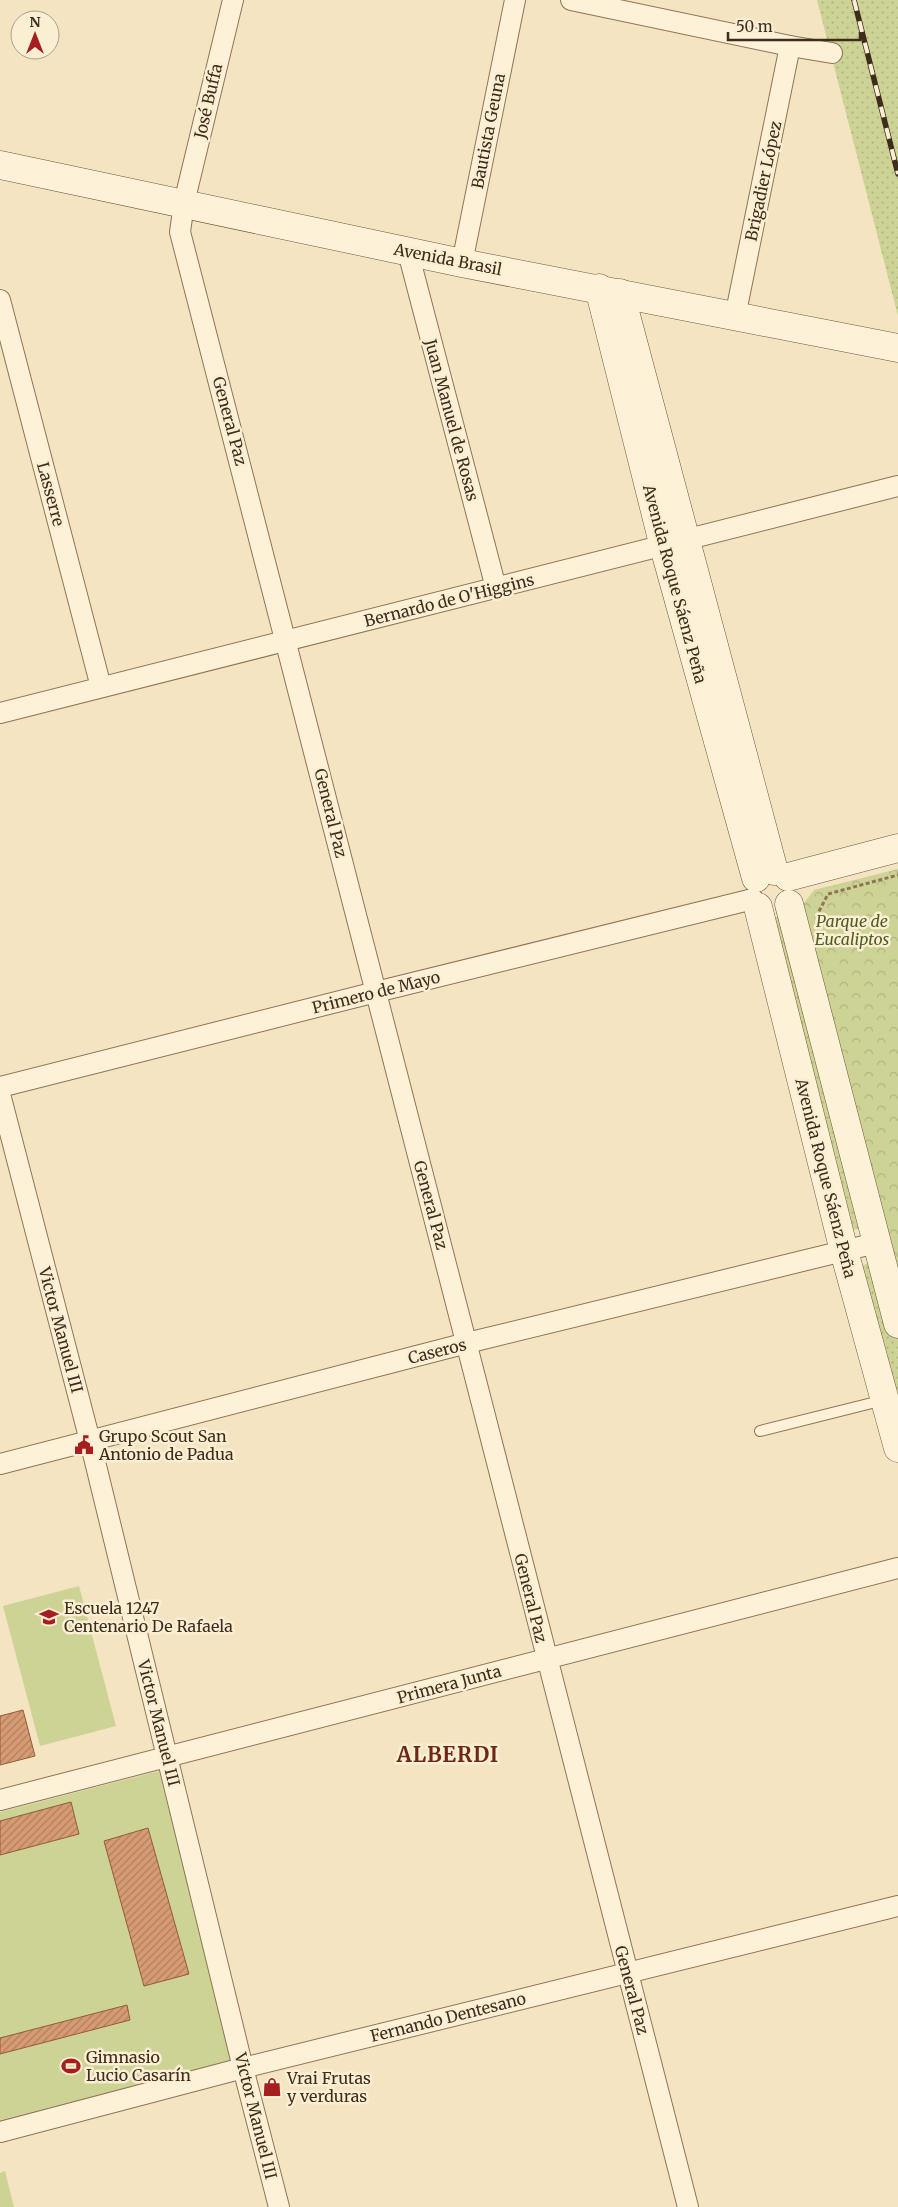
<svg xmlns="http://www.w3.org/2000/svg" width="898" height="2207" font-family="Merriweather,serif">
	<style>
		.grass { fill: url(#grass-dots) }
		.park { fill: url(#park-crowns) }
		.pitch { fill: #cdd394 }
		.building { fill: url(#building-hatch); stroke: #935b39 }
		.lines { fill: none; stroke-linecap: round; stroke-linejoin: round }
		.lane-casing { stroke: #907456; stroke-width: 12 }
		.street-casing { stroke: #907456; stroke-width: 22 }
		.secondary-casing { stroke: #725539; stroke-width: 29 }
		.path { stroke: #907456; stroke-width: 3; stroke-dasharray: 4 2.5; stroke-linecap: butt }
		.lane { stroke: #fdf1d7; stroke-width: 10 }
		.street { stroke: #fdf1d7; stroke-width: 20 }
		.secondary { stroke: #fdf1d7; stroke-width: 28 }
		.rail-casing { stroke: #3e2c1c; stroke-width: 5.5 }
		.rail { stroke: #faeed3; stroke-width: 4; stroke-dasharray: 11; stroke-linecap: butt }
		.labels { text-anchor: middle; stroke-width: 5; stroke-linejoin: round; paint-order: stroke }
		.street-label { font-size: 16px; fill: #3e2c1c; stroke: #faeed3 }
		.park-label { font-size: 16px; font-style: italic; fill: #4f5d20; stroke: #faeed3 }
		.poi-label { font-size: 16px; fill: #3e2c1c; stroke: #faeed3; text-anchor: start }
		.district-label { font-size: 21px; font-weight: bold; letter-spacing: 1px; fill: #702816; stroke: #faeed3 }
	</style>
	<defs>
		<pattern id="grass-dots" width="8" height="8" patternUnits="userSpaceOnUse" patternTransform="scale(1.25)"><rect width="8" height="8" fill="#cdd394"/><path d="M2 2h.1M6 6h.1" fill="none" stroke="#b1b57f" stroke-width="1.8" stroke-linecap="round"/></pattern>
		<pattern id="park-crowns" width="20" height="18" patternUnits="userSpaceOnUse" patternTransform="scale(1.25)"><rect width="20" height="18" fill="#cdd394"/><path d="M2 6a3 3 0 1 1 6 0M12 15a3 3 0 1 1 6 0" fill="none" stroke="#b1b57f"/></pattern>
		<pattern id="building-hatch" width="6" height="6" patternUnits="userSpaceOnUse" patternTransform="scale(1.25)"><rect width="6" height="6" fill="#d69b73"/><path d="M-1 1l2-2M0 6l6-6M5 7l2-2" fill="none" stroke="#af7f5e"/></pattern>
	</defs>
	<rect width="100%" height="100%" fill="#f4e4c2"/>
	<g class="grass">
		<polygon points="817,0 898,0 898,316"/>
		<polygon points="786,915 869,1226 853,1230 766,920"/>
		<polygon points="879,1261 898,1336 898,1407 859,1266"/>
	</g>
	<polygon class="park" points="898,869 898,1288 803,921 804,903 814,890"/>
	<g class="pitch">
		<polygon points="79,1586 116,1726 40,1746 3,1606"/>
		<polygon points="159,1771 233,2060 0,2120 0,1812"/>
		<polygon points="5,2171 14,2207 0,2207 0,2173"/>
	</g>
	<g class="building">
		<polygon points="23,1710 35,1756 0,1765 0,1716"/>
		<polygon points="71,1802 79,1834 0,1855 0,1821"/>
		<polygon points="148,1828 189,1974 144,1986 104,1841"/>
		<polygon points="127,2005 130,2020 0,2054 0,2038"/>
	</g>
	<g class="lines">
		<g class="lane-casing">
			<polyline id="lane" points="760,1431 884,1400"/>
		</g>
		<g class="street-casing">
			<g id="street">
				<path d="M 233,0 L 184,203 L 180,232 C 352,889 518,1549 688,2207"/>
				<polyline points="571,0 790,46 832,53"/>
				<polyline points="408,252 496,588"/>
				<polyline points="462,263 515,0"/>
				<polyline points="0,300 101,687"/>
				<polyline points="735,317 790,46"/>
				<polyline points="0,713 898,486"/>
				<polyline points="0,1087 376,992 753,899"/>
				<polyline points="0,1094 90,1441 243,2068 279,2207"/>
				<polyline points="0,1464 467,1343 876,1243"/>
				<polyline points="0,1800 898,1568"/>
				<polyline points="0,2132 243,2068 898,1906"/>
			</g>
		</g>
		<g class="secondary-casing">
			<g id="secondary">
				<polyline points="0,165 462,263 898,348"/>
				<polyline points="599,288 664,547 756,878"/>
				<polyline points="620,293 774,871"/>
				<polyline points="788,877 898,848"/>
				<polyline points="789,904 898,1324"/>
				<polyline points="758,907 844,1251 898,1448"/>
			</g>
		</g>
		<polyline class="path" points="816,917 828,894 898,875"/>
		<use href="#lane" class="lane"/>
		<use href="#street" class="street"/>
		<use href="#secondary" class="secondary"/>
		<g class="rail-casing">
			<polyline id="rail" points="854,0 898,174"/>
		</g>
		<use href="#rail" class="rail"/>
	</g>
	<defs>
		<g id="civic-bare" transform="scale(1.5)"><path d="M-.6-6.5H3V-4.5H.6V-3L4-1V1h2V6H-6V1h2V-1L-.6-3ZM-1.2 2.5V6h2.4V2.5Z" fill="#a71e21" stroke="#faeed3" stroke-width="2.5" paint-order="stroke"/></g>
		<g id="school-bare" transform="scale(1.5)"><path d="M0-5L7-2L0 1L-7-2ZM-4 1L0 2.5L4 1V4Q0 6-4 4Z" fill="#a71e21" stroke="#faeed3" stroke-width="2.5" paint-order="stroke"/></g>
		<g id="stadium-bare" transform="scale(1.5)"><path d="M0-5a6.5 5 0 1 0 0 10a6.5 5 0 1 0 0-10ZM-3.5-1.8h7v3.6h-7Z" fill="#a71e21" stroke="#faeed3" stroke-width="2.5" paint-order="stroke"/></g>
		<g id="shop-bare" transform="scale(1.5)"><path d="M-5-2.5h2.3a2.7 3.5 0 0 1 5.4 0H5L5.5 6h-11ZM-1.5-2.5h3a1.5 2.3 0 0 0-3 0Z" fill="#a71e21" stroke="#faeed3" stroke-width="2.5" paint-order="stroke"/></g>
	</defs>
	<g fill-rule="evenodd">
		<use href="#civic-bare" x="84" y="1445"/>
		<use href="#school-bare" x="49" y="1617"/>
		<use href="#stadium-bare" x="71" y="2066"/>
		<use href="#shop-bare" x="272" y="2087"/>
	</g>
	<g class="labels">
		<g class="street-label">
			<text transform="translate(208 101) rotate(-77)" y="6">José Buffa</text>
			<text transform="translate(488 131) rotate(-79)" y="6">Bautista Geuna</text>
			<text transform="translate(763 181) rotate(-78)" y="6">Brigadier López</text>
			<text transform="translate(448 259) rotate(11)" y="6">Avenida Brasil</text>
			<text transform="translate(452 420) rotate(75)" y="6">Juan Manuel de Rosas</text>
			<text transform="translate(230 421) rotate(75)" y="6">General Paz</text>
			<text transform="translate(51 494) rotate(75)" y="6">Lasserre</text>
			<text transform="translate(675 584) rotate(75)" y="6">Avenida Roque Sáenz Peña</text>
			<text transform="translate(449 600) rotate(-14)" y="6">Bernardo de O'Higgins</text>
			<text transform="translate(331 813) rotate(76)" y="6">General Paz</text>
			<text transform="translate(376 992) rotate(-14)" y="6">Primero de Mayo</text>
			<text transform="translate(826 1178) rotate(76)" y="6">Avenida Roque Sáenz Peña</text>
			<text transform="translate(431 1205) rotate(75)" y="6">General Paz</text>
			<text transform="translate(61 1330) rotate(75)" y="6">Victor Manuel III</text>
			<text transform="translate(437 1351) rotate(-14)" y="6">Caseros</text>
			<text transform="translate(531 1598) rotate(76)" y="6">General Paz</text>
			<text transform="translate(449 1684) rotate(-15)" y="6">Primera Junta</text>
			<text transform="translate(159 1723) rotate(76)" y="6">Victor Manuel III</text>
			<text transform="translate(632 1990) rotate(75)" y="6">General Paz</text>
			<text transform="translate(448 2017) rotate(-14)" y="6">Fernando Dentesano</text>
			<text transform="translate(256 2116) rotate(76)" y="6">Victor Manuel III</text>
		</g>
		<g class="park-label">
			<text x="852" y="927">Parque de<tspan x="852" dy="18">Eucaliptos</tspan></text>
		</g>
		<g class="poi-label">
			<text x="99" y="1442">Grupo Scout San<tspan x="99" dy="18">Antonio de Padua</tspan></text>
			<text x="64" y="1614">Escuela 1247<tspan x="64" dy="18">Centenario De Rafaela</tspan></text>
			<text x="86" y="2063">Gimnasio<tspan x="86" dy="18">Lucio Casarín</tspan></text>
			<text x="287" y="2084">Vrai Frutas<tspan x="287" dy="18">y verduras</tspan></text>
		</g>
		<g class="district-label">
			<text x="448" y="1762">ALBERDI</text>
		</g>
	</g>
	<g transform="translate(35 35)"><circle r="24" fill="#faeed3" stroke="#afa08a"/>
	<path d="M0-4L9 19L0 12L-9 19Z" fill="#a71e21"/>
	<text y="-8" font-size="14" font-weight="bold" text-anchor="middle" fill="#3e2c1c">N</text>
	</g>
	<path d="M728 32v8h132v-8" fill="none" stroke="#3e2c1c" stroke-width="2.5"/>
	<text x="736" y="32" font-size="15" fill="#3e2c1c" stroke="#faeed3" stroke-width="4" paint-order="stroke">50 m</text>
</svg>
